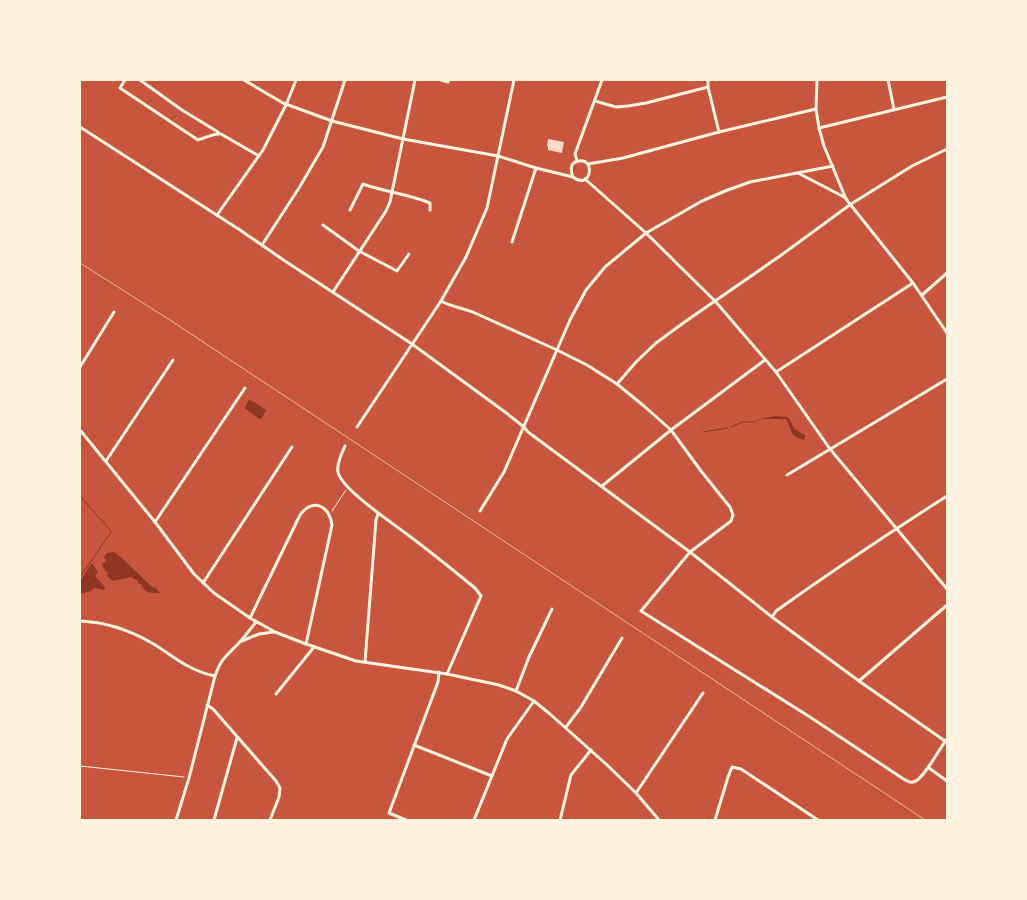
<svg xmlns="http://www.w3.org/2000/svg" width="1027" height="900" font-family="'Titillium Web',sans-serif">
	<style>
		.water { fill: #8f3625 }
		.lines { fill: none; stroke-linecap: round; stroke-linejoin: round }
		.stream { stroke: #8f3625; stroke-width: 1 }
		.building { fill: #f7dbc8 }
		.path { stroke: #fff3e0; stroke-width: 1 }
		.minor { stroke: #fff3e0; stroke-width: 3 }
		.rail { stroke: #e9b49f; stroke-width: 1 }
	</style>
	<rect width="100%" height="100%" fill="#c8553d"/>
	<g class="water">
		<polygon points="249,400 254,402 266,410 262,418 259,419 245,408 247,403"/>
		<path d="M 775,416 L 788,417 L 795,429 L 805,435 L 805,437 L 804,440 C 789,437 792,429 786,419 L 760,419 Z"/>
		<path d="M 114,552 L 122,558 L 151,586 L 156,588 L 160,593 C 154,594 147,593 143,588 C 139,583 144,586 138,583 L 138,581 L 131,577 L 113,581 L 107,576 L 108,572 L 105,571 L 102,564 L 106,561 L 104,557 L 107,553 Z"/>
		<path d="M 92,563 L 98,572 L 95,576 L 105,587 L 104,590 L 94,588 L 91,591 L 80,594 L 80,581 C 85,575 87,569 92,563 Z"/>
	</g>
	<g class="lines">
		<g class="stream">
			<polyline points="756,422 760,419"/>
			<polyline points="731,427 742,422 754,422"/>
			<polyline points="703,432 728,428"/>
			<polyline points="80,496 111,531 110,534 80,577"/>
		</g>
	</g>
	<polygon class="building" points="548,139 564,142 562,153 548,150 548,147 547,146"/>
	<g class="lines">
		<g class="path">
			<polyline points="332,511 346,490"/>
			<polyline points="80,766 184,777"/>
		</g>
		<g class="minor">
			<path d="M 125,80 L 120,88 L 198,140 C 206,138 213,133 221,134 L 259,156"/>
			<polyline points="140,80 182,110 218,132"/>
			<path d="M 244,80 L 283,103 L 332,121 L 403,139 L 498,156 L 536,168 L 573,177 C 591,191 596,158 579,161 C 570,162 570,170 573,177"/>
			<polyline points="441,80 448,82 449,80"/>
			<polyline points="708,80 708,87 719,132"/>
			<polyline points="817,80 816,109 819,128 824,146 846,199 913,283 947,333"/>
			<polyline points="888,80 894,109"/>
			<polyline points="595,101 616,107 628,106 646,103 708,87"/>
			<polyline points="80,127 240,230 285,261 412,344 505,412 524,427 528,432 690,552 772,617 859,681 945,741"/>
			<polyline points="819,128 947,97"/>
			<polyline points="577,161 575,154 602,80"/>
			<polyline points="588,164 623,158 719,132 816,109"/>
			<polyline points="798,173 846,198"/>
			<polyline points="585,179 646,233 715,301 776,372 830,449 947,589"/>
			<path d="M 350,210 L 363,184 C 385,192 408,194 430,203 L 430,210"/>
			<polyline points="217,215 263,150 286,105 296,80"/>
			<polyline points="323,225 359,251 397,271 409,254"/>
			<polyline points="512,242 536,168"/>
			<polyline points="262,245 299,188 323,147 345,80"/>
			<polyline points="333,292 386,211 390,202 415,80"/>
			<polyline points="922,295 947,273"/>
			<path d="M 441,301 C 451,307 464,308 475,313 L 557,350 L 587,365 L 617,384 L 644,406 L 671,430 L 701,471 L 725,501 L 730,507 L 733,515 L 731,521 L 690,552 L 641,611 L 810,717 L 902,778 C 905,780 910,783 913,782 C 923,781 940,747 947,739"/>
			<polyline points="80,367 114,312"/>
			<polyline points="776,372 913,283"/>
			<polyline points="617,384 636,362 656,343 686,321 780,256 851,204 912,166 947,149"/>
			<polyline points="357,427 441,301 466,257 487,208 514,80"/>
			<polyline points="80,430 155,522 194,574 214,593 250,618 275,632 306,644 356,661 447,674 499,685 516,691 534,701 550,714 606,764 636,793 659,820"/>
			<path d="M 345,446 C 342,453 336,465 338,472 C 341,489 394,524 408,535 C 431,552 453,570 475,588 L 481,596 L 447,674"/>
			<polyline points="106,461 173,360"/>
			<polyline points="787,475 947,379"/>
			<polyline points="602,486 671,430 765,360"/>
			<polyline points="480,511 504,472 570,320 586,290 605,267 646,233 702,201 725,191 750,182 833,166"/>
			<polyline points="155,522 245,388"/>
			<polyline points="203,583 292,447"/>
			<path d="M 772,617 L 776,611 C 832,571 889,533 947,496"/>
			<path d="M 250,618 L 300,515 C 313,498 329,505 332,525 L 306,644"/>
			<path d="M 80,621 C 105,622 129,630 150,642 C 163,649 173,658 186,665 C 195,670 204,674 215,676"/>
			<polyline points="242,641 259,634 274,632"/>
			<polyline points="365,662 376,520 378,514"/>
			<polyline points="859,681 947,605"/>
			<polyline points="516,691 529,657 552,609"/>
			<polyline points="276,694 314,647"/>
			<polyline points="207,705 213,709 276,781 280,788 279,797 270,820"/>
			<polyline points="566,727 581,707 622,638"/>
			<polyline points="414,745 492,776"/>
			<polyline points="929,768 947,781"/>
			<polyline points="636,793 703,693"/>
			<path d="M 176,820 L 189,778 L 215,676 C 221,659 225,657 238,644 C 245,637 250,629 256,622"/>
			<polyline points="214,820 237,738"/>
			<polyline points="406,820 389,813 438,682 439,672"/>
			<polyline points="474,820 507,739 534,701"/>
			<polyline points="560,820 571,775 591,750"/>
			<polyline points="715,820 728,777 732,767 741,769 818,820"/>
		</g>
		<polyline class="rail" points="80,263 173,322 895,800 925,820"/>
	</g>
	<rect width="1027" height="900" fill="none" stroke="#fff3e0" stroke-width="162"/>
</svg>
